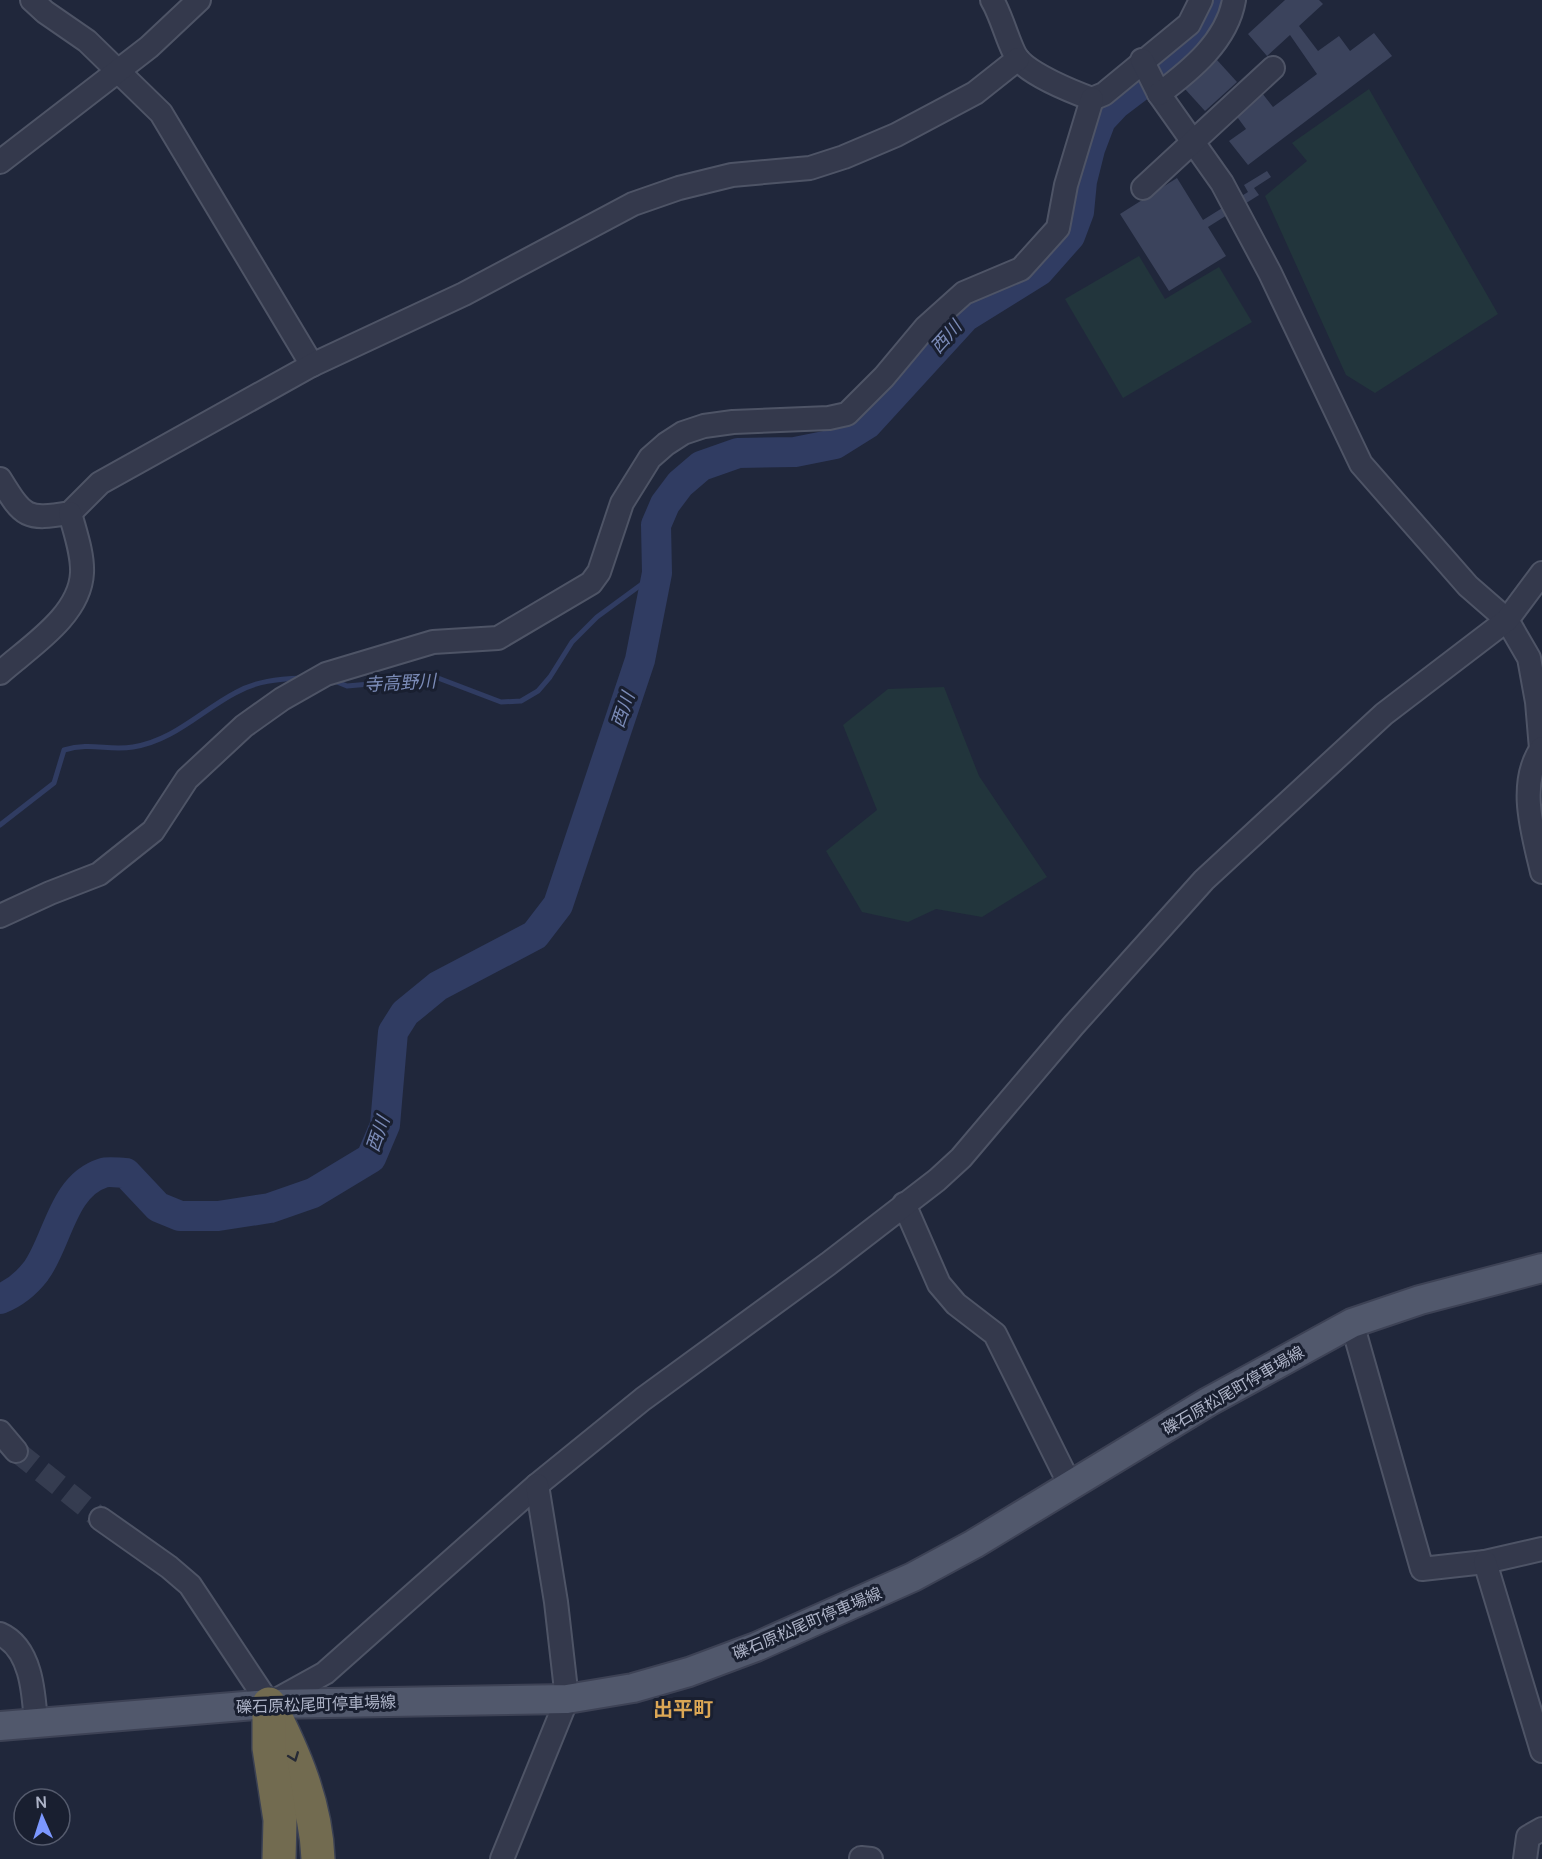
<svg xmlns="http://www.w3.org/2000/svg" width="1542" height="1859" font-family="Manrope,'Noto Sans JP',sans-serif">
	<style>
		.green { fill: #22353c }
		.lines { fill: none; stroke-linecap: round; stroke-linejoin: round }
		.stream { stroke: #303c62; stroke-width: 5 }
		.river { stroke: #303c62; stroke-width: 30 }
		.building { fill: #3b435c }
		.minor-tunnel { stroke: #353c50; stroke-width: 22; stroke-dasharray: 22 11; stroke-linecap: butt }
		.minor-casing { stroke: #4e5466; stroke-width: 26 }
		.major-casing { stroke: #3d4255; stroke-width: 32 }
		.highway-casing { stroke: #3b4153; stroke-width: 36 }
		.minor { stroke: #34394c; stroke-width: 22 }
		.major { stroke: #51586c; stroke-width: 28 }
		.highway { stroke: #726b50; stroke-width: 33 }
		.oneway { stroke: #262a35 }
		.labels { text-anchor: middle; stroke-width: 6; stroke-linejoin: round; paint-order: stroke }
		.street-label { font-size: 16px; fill: #aeb4c8; stroke: #191f30 }
		.water-label { font-size: 18px; font-style: italic; fill: #7b8bb7; stroke: #191f30 }
		.quarter-label { font-size: 20px; font-weight: bold; fill: #dca755; stroke: #191f30 }
	</style>
	<rect width="100%" height="100%" fill="#20273b"/>
	<g class="green">
		<polygon points="1369,89 1498,314 1375,393 1346,375 1265,196 1307,161 1292,143"/>
		<polygon points="1139,256 1165,299 1219,267 1252,322 1123,398 1065,299"/>
		<polygon points="944,687 979,776 1047,877 982,917 936,909 908,922 862,912 826,851 877,810 843,725 888,689"/>
	</g>
	<g class="lines">
		<g class="stream">
			<polyline points="332,680 347,686 438,678 501,702 521,701 538,691 550,677 572,642 597,617 657,573"/>
			<path d="M 0,825 L 54,783 L 64,750 C 91,742 108,751 133,747 C 173,741 201,711 235,693 C 256,681 278,679 302,678"/>
		</g>
		<path class="river" d="M 0,1299 C 15,1293 26,1284 36,1271 C 58,1241 62,1186 103,1173 C 109,1171 119,1173 126,1173 L 158,1207 L 180,1216 L 218,1216 L 270,1208 L 313,1193 L 371,1158 L 385,1125 L 393,1032 L 405,1013 L 438,986 L 535,935 L 558,905 L 640,660 L 657,573 L 656,525 L 665,504 L 680,484 L 701,466 L 738,453 L 795,452 L 835,444 L 867,424 L 965,317 L 1039,271 L 1070,236 L 1079,212 L 1082,181 L 1090,149 L 1101,120 L 1116,104 L 1199,41 L 1214,19 L 1218,0"/>
	</g>
	<g class="building">
		<polygon points="1285,0 1319,0 1323,4 1299,26 1318,51 1339,36 1350,51 1374,33 1392,56 1248,165 1229,141 1246,129 1235,114 1262,93 1273,107 1317,74 1290,35 1267,56 1248,34"/>
		<polygon points="1217,60 1237,82 1205,111 1185,89"/>
		<polygon points="1267,171 1271,177 1254,188 1259,195 1208,227 1226,256 1169,291 1120,214 1177,178 1203,220 1248,192 1244,185"/>
	</g>
	<g class="lines">
		<polyline class="minor-tunnel" points="16,1451 101,1519"/>
		<g class="minor-casing">
			<g id="minor">
				<polyline points="32,0 45,12 87,41 161,113 312,365"/>
				<path d="M 992,0 C 1002,16 1010,50 1018,59 C 1031,75 1073,92 1092,99 L 1104,94 L 1189,24 L 1201,0"/>
				<polyline points="1142,60 1159,94 1222,183 1270,273 1361,464 1468,586 1507,620 1529,658 1537,702 1541,749"/>
				<path d="M 1159,94 C 1191,70 1227,41 1234,0"/>
				<polyline points="0,162 149,47 199,0"/>
				<polyline points="1143,188 1273,68"/>
				<path d="M 0,479 C 24,518 26,520 70,513 L 100,483 L 312,365 L 464,294 L 633,204 L 679,188 L 732,175 L 810,168 L 844,157 L 896,135 L 975,93 L 1018,59"/>
				<path d="M 0,673 C 29,647 80,616 82,573 C 83,554 75,532 70,513"/>
				<path d="M 1542,748 C 1517,783 1533,833 1542,872"/>
				<polyline points="0,916 50,893 99,874 153,831 187,779 244,726 282,699 326,674 433,642 498,638 591,583 599,572 622,503 650,458 666,444 683,433 704,426 733,422 829,418 847,414 884,377 925,328 964,293 1021,269 1058,228 1066,185 1092,99"/>
				<polyline points="904,1204 939,1284 956,1304 995,1334 1071,1487"/>
				<polyline points="1352,1323 1422,1569 1485,1562 1542,1549"/>
				<polyline points="0,1432 16,1451"/>
				<polyline points="101,1519 169,1567 190,1585 269,1704 325,1673 537,1485 643,1399 828,1264 937,1180 961,1158 1073,1026 1204,880 1384,714 1507,620 1542,573"/>
				<polyline points="1485,1562 1542,1751"/>
				<path d="M 0,1634 C 32,1648 34,1695 36,1725"/>
				<polyline points="861,1858 871,1859"/>
				<polyline points="502,1859 567,1699 556,1602 537,1485"/>
				<polyline points="1525,1859 1528,1837 1542,1829"/>
			</g>
		</g>
		<g class="major-casing">
			<polyline id="major" points="0,1726 269,1704 567,1699 633,1688 689,1672 756,1647 913,1577 974,1544 1208,1402 1352,1323 1420,1300 1542,1268"/>
		</g>
		<g class="highway-casing">
			<g id="highway">
				<path d="M 269,1704 C 294,1753 316,1803 318,1859"/>
				<polyline points="269,1714 269,1748 280,1820 279,1859"/>
			</g>
		</g>
		<use href="#minor" class="minor"/>
		<use href="#major" class="major"/>
		<use href="#highway" class="highway"/>
	</g>
	<defs><path id="oneway-chevron" d="M-2-3.5L2.5 0L-2 3.5" fill="none" stroke-width="1.6" stroke-linecap="round" stroke-linejoin="round" transform="scale(1.5)"/></defs>
	<use class="oneway" href="#oneway-chevron" transform="translate(294 1757) rotate(69)"/>
	<g class="labels">
		<g class="street-label">
			<text transform="translate(1233 1390) rotate(-30)" y="6">礫石原松尾町停車場線</text>
			<text transform="translate(807 1623) rotate(-23)" y="6">礫石原松尾町停車場線</text>
			<text transform="translate(316 1704) rotate(-2)" y="6">礫石原松尾町停車場線</text>
		</g>
		<g class="water-label">
			<text transform="translate(946 337) rotate(-48)" y="6">西川</text>
			<text transform="translate(400 683) rotate(-3)" y="6">寺高野川</text>
			<text transform="translate(623 710) rotate(-71)" y="6">西川</text>
			<text transform="translate(378 1134) rotate(-71)" y="6">西川</text>
		</g>
		<g class="quarter-label">
			<text x="683" y="1716">出平町</text>
		</g>
	</g>
	<g transform="translate(42 1817) rotate(357)"><circle r="28" fill="#191f30" stroke="#555b6d" stroke-width="1.5"/>
	<path d="M0-4.5L10 22L0 15L-10 22Z" fill="#7c98ff"/>
	<text y="-9" font-size="16" font-weight="bold" text-anchor="middle" fill="#aeb4c8">N</text>
	</g>
</svg>
